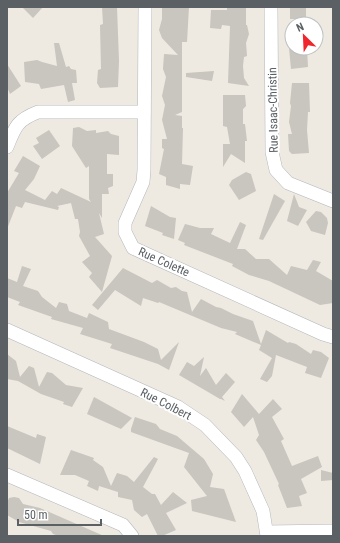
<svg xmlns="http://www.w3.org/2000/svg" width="340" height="543" font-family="'Roboto Condensed',sans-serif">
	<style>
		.building { fill: #c9c5bf }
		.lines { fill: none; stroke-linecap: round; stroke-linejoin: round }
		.street-casing { stroke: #b3b6ba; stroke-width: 14 }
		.street { stroke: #fff; stroke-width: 13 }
		.labels { text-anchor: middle; stroke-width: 4; stroke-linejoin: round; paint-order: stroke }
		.street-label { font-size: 12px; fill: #5a6064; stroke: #fff }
	</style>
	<rect width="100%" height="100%" fill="#eeeae2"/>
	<g class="building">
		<polygon points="22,7 43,7 33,18"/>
		<polygon points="102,7 117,7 119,61 118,87 100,88 97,83 98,70 101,69 100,25 103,24"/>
		<polygon points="162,7 189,7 187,42 182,42 182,112 175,115 182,116 182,128 183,128 182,164 193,166 190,185 180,184 180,189 166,185 166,177 159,174 164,149 162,148 162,139 167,139 162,120 165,105 162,96 166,77 163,69 164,54 178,55 162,38 159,30 162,19"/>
		<polygon points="227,7 246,7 246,25 247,25 249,34 246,43 247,56 244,57 243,66 244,78 249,86 228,83 230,26 222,25 221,29 210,28 211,10 227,10"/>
		<rect x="290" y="7" width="16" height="12"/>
		<polygon points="54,43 59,43 66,67 69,66 71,69 76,70 77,83 72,83 75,100 68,102 64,85 41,89 39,84 25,82 24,62 37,60 42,62 57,66"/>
		<polygon points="289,48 307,48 308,67 291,69"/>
		<polygon points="7,64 21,86 10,94 7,87"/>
		<polygon points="214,71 212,81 186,77 186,73"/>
		<polygon points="292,83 309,83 310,112 308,112 307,130 309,153 292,154 289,151 288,134 292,134 289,122 291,106 290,103"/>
		<polygon points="223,95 245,95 246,106 243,109 243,124 245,124 247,141 245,141 245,163 231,154 223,167 223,144 230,144 227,127 223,126"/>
		<polygon points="79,127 87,131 96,130 96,133 108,131 111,134 119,136 119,155 107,154 107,174 113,174 113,186 108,188 109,194 102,194 102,218 99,213 104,234 95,237 112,256 102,292 89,277 92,273 82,262 90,256 79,236 80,232 78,219 75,219 71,203 57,206 59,207 58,210 25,202 22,208 16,206 7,229 7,193 19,173 14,171 23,156 40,166 34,179 25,190 45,200 52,191 57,194 61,188 91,202 89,199 89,166 86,168 72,146 73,128"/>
		<polygon points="49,130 60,146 42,159 33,146 39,143 36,138"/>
		<polygon points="246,172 251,174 256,191 239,200 229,185 232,180"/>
		<polygon points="274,194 285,201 263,240 259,239"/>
		<polygon points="294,194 299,207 307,210 298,226 287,221"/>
		<polygon points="151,206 170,217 176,218 174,239 162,235 163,233 145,226"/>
		<polygon points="316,211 321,212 327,218 328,223 325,235 311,231 306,222"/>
		<polygon points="240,222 246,225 237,249 245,249 256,259 269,259 287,275 291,266 307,270 313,260 321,262 316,271 333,281 333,303 320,305 269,281 249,275 232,266 233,264 184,245 185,243 178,240 185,224 200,228 214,228 211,234 230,243"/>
		<polygon points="22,266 31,269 23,286 38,291 42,297 56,308 59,302 67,304 69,311 87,318 89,313 108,322 109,329 144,342 158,349 161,360 179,342 169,370 158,364 110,348 112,344 80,334 83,328 51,319 52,317 18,305 20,302 7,297 7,278 17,282"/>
		<polygon points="123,268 152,283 157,280 171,288 176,287 182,291 187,292 192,312 201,299 216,307 221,308 233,314 253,321 261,344 266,330 288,343 289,342 296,344 311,354 313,350 321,352 329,358 321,378 305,373 307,367 276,355 272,376 267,382 260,379 272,358 259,350 261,345 235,334 237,332 221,328 159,302 158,303 143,298 141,306 115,290 98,310 92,305"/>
		<polygon points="7,354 16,361 20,377 29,366 34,368 39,387 47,372 52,373 66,385 83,388 72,407 63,404 64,402 41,394 18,381 7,379"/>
		<polygon points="204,357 200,376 206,368 216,385 226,373 235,382 222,397 225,401 221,399 220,399 179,375 187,362 194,366"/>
		<polygon points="242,394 259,414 273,399 282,409 272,417 284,439 281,441 292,466 318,456 322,467 301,479 307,493 299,496 302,506 287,508 278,485 279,484 264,452 256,440 259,435 253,417 244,427 231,412"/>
		<polygon points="94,397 132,418 121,429 87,414"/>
		<polygon points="135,417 156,424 160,429 177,436 204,459 213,474 210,487 224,489 236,522 192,511 191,500 207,496 184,467 189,453 131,432 131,429"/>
		<polygon points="7,426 36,438 37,434 46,437 40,464 7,448"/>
		<polygon points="71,450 94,458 93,460 103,467 111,486 117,473 127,476 134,482 154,457 158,459 143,487 152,494 155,494 161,505 173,492 187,503 166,513 176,530 162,536 158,536 147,514 142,517 134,510 132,500 118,497 118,492 99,486 98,491 87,486 89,481 75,475 60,475"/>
		<polygon points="321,470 333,473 333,480 321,481"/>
		<polygon points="14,497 19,498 23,504 40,508 104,536 59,536 53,534 51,531 19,522 7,515 7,503 9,498"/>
	</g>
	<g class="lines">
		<g class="street-casing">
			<g id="street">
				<polyline points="145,7 144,170 143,182 125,223 125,232 133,248 323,334 333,337"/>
				<polyline points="271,7 272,152 276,170 288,183 333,201"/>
				<path d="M 7,147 C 15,127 17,120 38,112 L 144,112"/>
				<polyline points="7,330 178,407 205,425 236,457 245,471 263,511 267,536"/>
				<polyline points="7,475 123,525 132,536"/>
				<polyline points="267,532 333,531"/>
			</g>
		</g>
		<use href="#street" class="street"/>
	</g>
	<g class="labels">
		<g class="street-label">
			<text transform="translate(273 110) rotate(-91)" y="4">Rue Isaac-Christin</text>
			<text transform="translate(164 262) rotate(24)" y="4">Rue Colette</text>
			<text transform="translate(166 404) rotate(27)" y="4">Rue Colbert</text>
		</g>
	</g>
	<rect width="340" height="543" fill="none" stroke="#5a6064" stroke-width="16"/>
	<g transform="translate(304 36) rotate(336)"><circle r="19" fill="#ffffff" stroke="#bdbfc1"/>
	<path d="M0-3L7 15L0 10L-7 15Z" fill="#f0262d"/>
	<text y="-6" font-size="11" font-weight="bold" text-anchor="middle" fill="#5a6064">N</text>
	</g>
	<path d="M18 519v6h83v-6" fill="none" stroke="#5a6064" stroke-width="2"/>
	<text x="24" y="519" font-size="12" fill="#5a6064" stroke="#ffffff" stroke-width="3" paint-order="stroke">50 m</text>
</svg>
